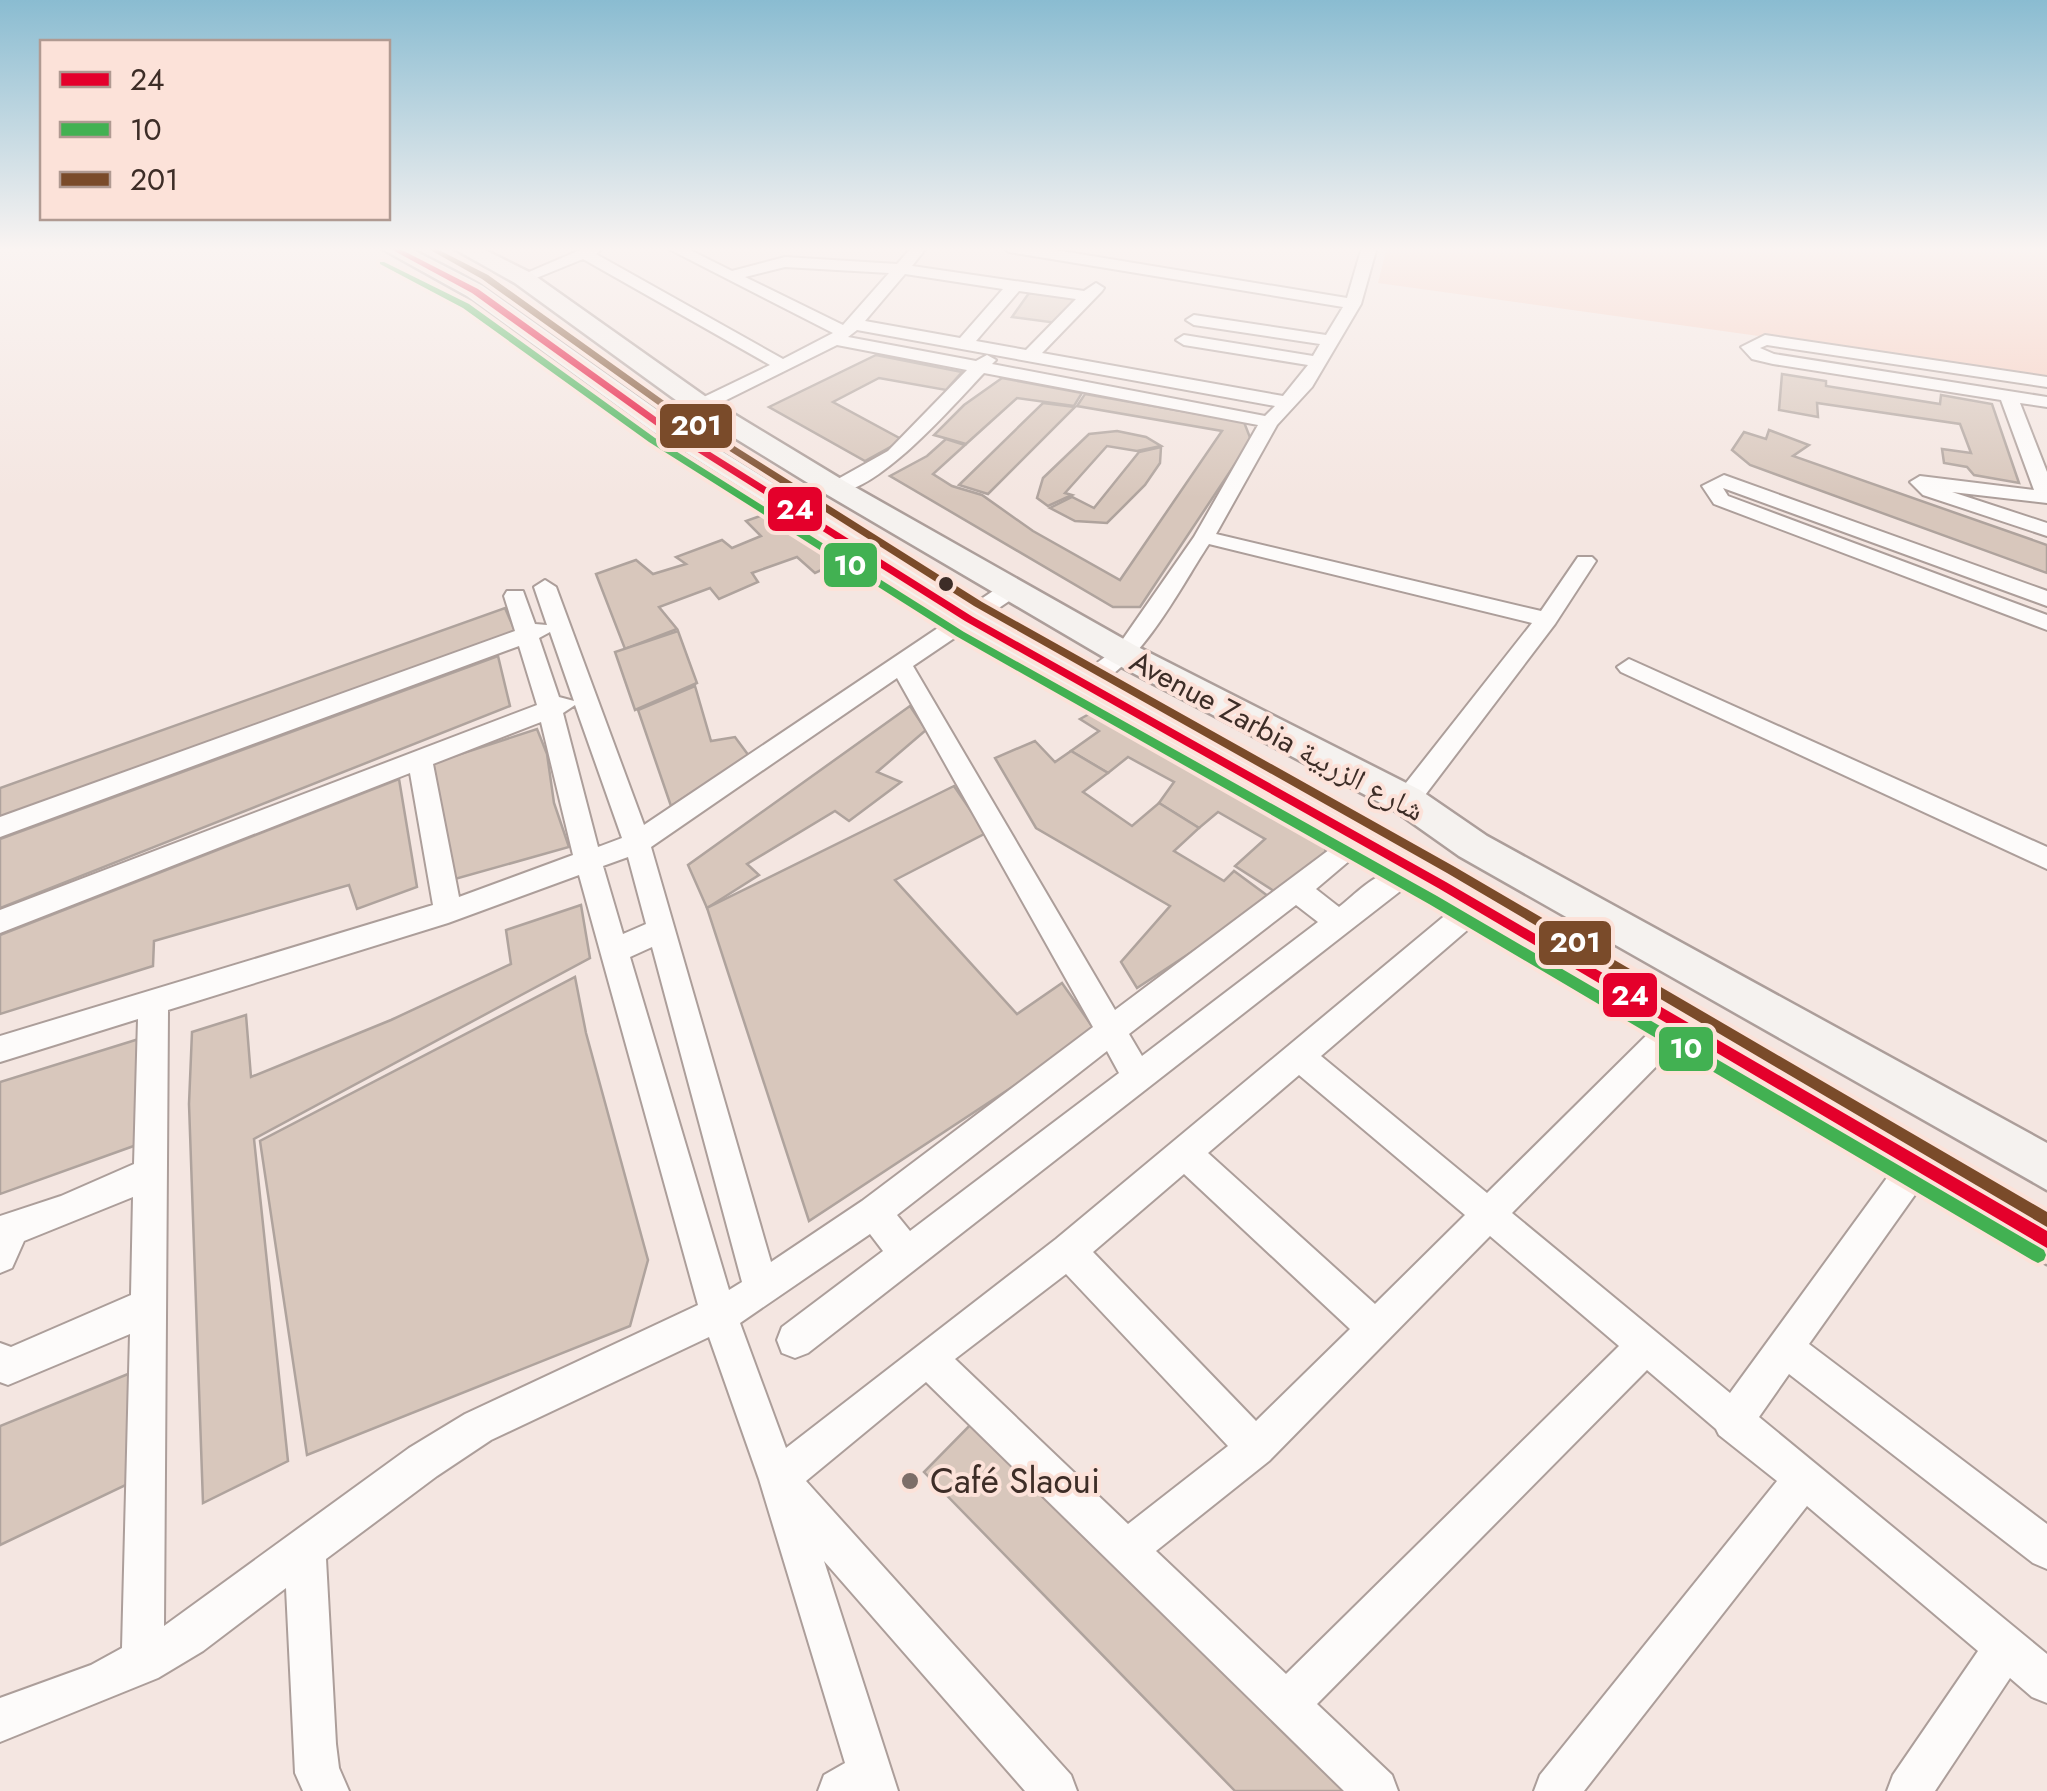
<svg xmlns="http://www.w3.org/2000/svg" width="2047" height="1791" font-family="Jost,'Noto Naskh Arabic',sans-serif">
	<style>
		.green { fill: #f7cec0 }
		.building { fill: #d8c7bc; stroke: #afa39d; stroke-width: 2.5 }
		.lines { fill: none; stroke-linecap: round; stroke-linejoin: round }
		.street-casing { stroke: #ac9e9a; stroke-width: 4 }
		.secondary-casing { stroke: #ac9e9a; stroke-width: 5 }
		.street { fill: #fdfbfa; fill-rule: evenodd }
		.secondary { fill: #f5f2ef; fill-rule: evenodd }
		.bus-1-casing { stroke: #fce2d9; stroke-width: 8 }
		.bus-2-casing { stroke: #fce2d9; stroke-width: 8 }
		.bus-3-casing { stroke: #fce2d9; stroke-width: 8 }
		.bus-1 { fill: #e4002b; fill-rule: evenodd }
		.bus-2 { fill: #42b152; fill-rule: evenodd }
		.bus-3 { fill: #7a4b2a; fill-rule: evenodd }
		.bus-dot { fill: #3d2d27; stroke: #fce2d9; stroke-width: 4 }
		.poi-dot { fill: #7d6e68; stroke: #fce2d9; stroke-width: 4 }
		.labels { text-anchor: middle; stroke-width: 8; stroke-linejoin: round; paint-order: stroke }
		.street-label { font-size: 30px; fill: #3d2d27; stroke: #fce2d9 }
		.near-poi-label { font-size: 35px; fill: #3d2d27; stroke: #fce2d9; text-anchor: start }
		.line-badge { stroke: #fce2d9; stroke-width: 4 }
		.badge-label { font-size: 28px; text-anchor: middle; font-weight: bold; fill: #fff }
	</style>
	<rect width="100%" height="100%" fill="#f4e6e1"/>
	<polygon class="green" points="1387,247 2047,247 2047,376 1378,283"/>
	<g class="building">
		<polygon points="1029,293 1084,299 1057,323 1012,317"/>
		<polygon points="876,355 962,372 946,390 879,378 833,402 903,440 865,461 769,407"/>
		<polygon points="1782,374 1826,381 1826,386 1940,404 1941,395 1992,404 2019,483 1974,475 1967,467 1944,463 1942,449 1971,453 1960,424 1817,403 1818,417 1779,410"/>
		<polygon points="1002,378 1082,393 1074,406 1017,398 966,444 934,435 964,405"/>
		<polygon points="1085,394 1244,422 1251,440 1140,607 1113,607 890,476 927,456 946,439 965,445 933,474 952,486 982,495 1033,531 1120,580 1222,431 1077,406"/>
		<polygon points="1043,403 1075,407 988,494 959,485"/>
		<polygon points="1769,430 1809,445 1793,456 2047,545 2047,573 1750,465 1732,450 1744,432 1766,439"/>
		<polygon points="1117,431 1146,437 1161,446 1137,451 1107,446 1065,493 1072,495 1048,506 1037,498 1043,478 1089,434"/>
		<polygon points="1161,447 1160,463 1145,485 1107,523 1075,521 1050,508 1072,497 1094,508 1139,452"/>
		<polygon points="780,509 851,556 815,573 797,557 752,573 758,582 719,599 710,588 659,607 677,629 625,649 596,574 636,560 653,574 686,564 676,557 722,540 732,548 761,536 746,521"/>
		<polygon points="505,608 515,631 0,825 0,788"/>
		<polygon points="678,631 697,683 635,710 615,652"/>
		<polygon points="498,656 510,706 0,908 0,839"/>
		<polygon points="695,686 711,741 735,737 749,756 671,806 638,710"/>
		<polygon points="1106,705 1319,829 1328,859 1280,895 1235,866 1265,839 1218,812 1199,828 1159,803 1174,782 1128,757 1108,773 1071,751 1099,731 1080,719"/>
		<polygon points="910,706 926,730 877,772 901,782 849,821 835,811 747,864 759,875 707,908 688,865"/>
		<polygon points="537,729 547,754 554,803 569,847 455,879 427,765"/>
		<polygon points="1035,741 1055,762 1071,751 1108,773 1083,792 1132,826 1159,803 1199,828 1174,851 1224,881 1234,871 1272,899 1137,988 1121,962 1170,906 1036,828 995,758"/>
		<polygon points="399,779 417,887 357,909 349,885 154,941 153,966 0,1014 0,935"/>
		<polygon points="954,786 986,833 895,880 1017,1014 1062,983 1096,1032 809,1221 707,908"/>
		<polygon points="581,905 590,958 254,1139 288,1461 203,1503 189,1104 192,1032 246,1015 251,1077 391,1020 511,964 506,930"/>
		<polygon points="575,977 586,1033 648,1260 630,1326 307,1455 260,1141"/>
		<polygon points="142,1038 142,1143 0,1194 0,1082"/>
		<polygon points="133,1372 130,1483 0,1545 0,1426"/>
		<polygon points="977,1418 1362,1791 1235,1791 924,1472"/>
	</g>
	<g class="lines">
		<g class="street-casing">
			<g id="street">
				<path d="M 587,247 L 605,247 L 596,254 L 783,359 L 833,333 L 665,247 L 684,247 L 732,271 L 785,257 L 897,264 L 912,247 L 927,247 L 912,266 L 1084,291 L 1096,283 L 1104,288 L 1102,291 L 1042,353 L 1283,396 L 1308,365 L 1184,345 L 1176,340 L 1184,335 L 1313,356 L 1320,344 L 1194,325 L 1186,320 L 1194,315 L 1326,335 L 1343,307 L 1009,252 L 1002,247 L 1037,247 L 1347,298 L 1362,247 L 1377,247 L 1361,304 L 1312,387 L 1277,425 L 1216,534 L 1541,611 L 1578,557 L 1592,557 L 1596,561 L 1555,624 L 1416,807 L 1398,807 L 1394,800 L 1398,793 L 1532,623 L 1209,544 C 1179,589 1138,674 1084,689 L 1072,681 L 1116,649 L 1194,537 L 1258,425 L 984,373 C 955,403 872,501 829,492 L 829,484 L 888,451 L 967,370 L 837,345 L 668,429 L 654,429 L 654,421 L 770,365 L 583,259 L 529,281 L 515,278 ZM 785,267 L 889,273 L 843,325 L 745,277 ZM 905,274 L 1003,289 L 960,338 L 865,321 ZM 1019,291 L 1076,299 L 1026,350 L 976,341 ZM 857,330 L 1275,406 L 1265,416 L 992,364 L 996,360 L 987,355 L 976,361 L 848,337 Z"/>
				<polygon points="1765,335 2047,377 2047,387 1767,345 1760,348 1774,354 2047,397 2047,407 2020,403 2047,472 2047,503 1952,492 2047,523 2047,536 1923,495 1910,482 1920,476 2034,490 2001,400 1773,364 1752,359 1741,347"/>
				<polygon points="1724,475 2047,591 2047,606 1723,488 1728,496 2047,615 2047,630 1714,504 1702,486"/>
				<path d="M 545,580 L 556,587 L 644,825 L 1002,585 L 1018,585 L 1021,590 L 1018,595 L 913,666 L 1115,1010 L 1353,832 L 1371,832 L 1375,839 L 1316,889 L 1339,907 C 1356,894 1380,866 1403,873 L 1407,881 L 1403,889 L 1349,931 L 808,1353 L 795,1358 L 782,1353 L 777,1340 L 782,1327 L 883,1251 L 870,1234 L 740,1323 L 786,1448 L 1056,1239 L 1466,898 L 1476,895 L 1486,898 L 1490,906 L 1486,914 L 1321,1056 L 1487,1193 L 1667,1015 L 1678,1011 L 1689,1015 L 1693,1024 L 1689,1033 L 1512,1213 L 1730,1393 L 1905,1153 L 1917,1149 L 1929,1153 L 1933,1164 L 1929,1175 L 1809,1344 L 2047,1524 L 2047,1569 L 2033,1563 L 1789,1374 L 1759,1417 L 2047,1654 L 2047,1703 L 2032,1697 L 2010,1678 L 1935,1791 L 1887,1791 L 1893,1775 L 1978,1651 L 1807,1506 L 1584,1791 L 1534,1791 L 1540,1775 L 1777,1481 L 1719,1435 L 1716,1429 L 1647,1370 L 1317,1704 L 1392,1775 L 1398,1791 L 1344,1791 L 926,1382 L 806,1481 L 1071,1775 L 1077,1791 L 1025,1791 L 824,1561 L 898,1791 L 818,1791 L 824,1775 L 845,1763 L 759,1479 L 709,1337 L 491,1440 L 437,1476 L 326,1559 L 336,1744 L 339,1768 L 349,1791 L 303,1791 L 295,1773 L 286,1588 L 203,1651 L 158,1678 L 0,1742 L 0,1698 L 91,1665 L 122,1648 L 130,1334 L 8,1385 L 0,1382 L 0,1343 L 11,1347 L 131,1295 L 133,1197 L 24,1241 L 12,1268 L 0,1273 L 0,1216 L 61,1196 L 134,1164 L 138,1019 L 0,1062 L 0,1036 L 433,905 L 410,773 L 0,933 L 0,910 L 537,705 L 519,646 L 0,837 L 0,817 L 515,631 L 504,596 L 507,591 L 523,591 L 535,624 L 547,625 L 534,587 ZM 550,632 L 574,701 L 559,697 L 539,638 ZM 897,678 L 1093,1027 L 862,1201 L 771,1262 L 651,847 ZM 575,705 L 622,838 L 598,847 L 563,713 ZM 541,722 L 573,855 L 459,897 L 433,764 ZM 628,857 L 646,924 L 623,934 L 603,866 ZM 579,875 L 698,1305 L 465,1414 L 409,1448 L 164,1626 L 168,1010 L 448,923 ZM 1296,905 L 1318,922 L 1142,1056 L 1129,1034 ZM 652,947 L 742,1282 L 729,1290 L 630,957 ZM 1107,1051 L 1119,1073 L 910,1231 L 897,1215 ZM 1299,1075 L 1465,1215 L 1375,1304 L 1208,1153 ZM 1184,1174 L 1350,1329 L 1256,1421 L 1093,1252 ZM 1490,1236 L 1619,1346 L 1286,1674 L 1156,1551 L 1269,1461 ZM 1066,1274 L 1228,1446 L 1128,1524 L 955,1359 Z"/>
				<polygon points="1629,659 2047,847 2047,869 1621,672 1617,667"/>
			</g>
		</g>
		<g class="secondary-casing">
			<g id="secondary">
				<polygon points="379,247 407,247 483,286 670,419 980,612 1456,874 2047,1213 2047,1264 1428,896 958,626 652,431 467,296"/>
				<polygon points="451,247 479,247 531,273 709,399 846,482 1136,646 1420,790 1487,836 2047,1143 2047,1190 1459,856 1394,810 1112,662 826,494 691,411 515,283"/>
			</g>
		</g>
		<use href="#street" class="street"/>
		<use href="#secondary" class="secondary"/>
		<g class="bus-1-casing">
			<polygon id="bus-1" points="387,247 396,247 478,289 664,423 973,617 1446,882 2047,1231 2047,1248 1438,888 965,621 658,427 472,293"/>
		</g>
		<g class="bus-2-casing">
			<polygon id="bus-2" points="380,262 384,262 469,304 655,438 964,632 1437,896 2044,1250 2046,1255 2044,1260 2038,1263 2032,1260 1429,904 956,636 649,442 463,308 380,264"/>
		</g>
		<g class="bus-3-casing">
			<polygon id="bus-3" points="425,247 433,247 488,275 674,408 982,602 1455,867 2047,1212 2047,1227 1447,873 974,606 668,412 482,279"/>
		</g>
		<use href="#bus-1" class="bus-1"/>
		<use href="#bus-2" class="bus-2"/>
		<use href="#bus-3" class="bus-3"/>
	</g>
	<linearGradient id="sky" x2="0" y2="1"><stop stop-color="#8abcd1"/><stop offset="0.5" stop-color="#faf4f2"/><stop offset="1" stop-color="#faf4f2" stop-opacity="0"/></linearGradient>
	<rect width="2047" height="498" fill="url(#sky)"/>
	<circle class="bus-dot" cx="946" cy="584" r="9"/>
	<circle class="poi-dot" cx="910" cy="1481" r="10"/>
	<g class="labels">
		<g class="street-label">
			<text transform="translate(1277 736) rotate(28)" y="10">Avenue Zarbia شارع الزربية</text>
		</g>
		<g class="near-poi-label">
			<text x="930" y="1493">Café Slaoui</text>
		</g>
	</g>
	<g class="line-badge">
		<rect x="658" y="402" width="76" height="48" rx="10" fill="#7a4b2a"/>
		<rect x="766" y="485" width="58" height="48" rx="10" fill="#e4002b"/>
		<rect x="822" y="541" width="57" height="48" rx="10" fill="#42b152"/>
		<rect x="1537" y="919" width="76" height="48" rx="10" fill="#7a4b2a"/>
		<rect x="1601" y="971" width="58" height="48" rx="10" fill="#e4002b"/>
		<rect x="1657" y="1025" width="58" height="48" rx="10" fill="#42b152"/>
	</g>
	<g class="badge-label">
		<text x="696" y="435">201</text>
		<text x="795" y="519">24</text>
		<text x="850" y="575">10</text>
		<text x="1575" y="952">201</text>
		<text x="1630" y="1005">24</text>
		<text x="1686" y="1058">10</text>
	</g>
	<rect x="40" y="40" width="350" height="180" fill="#fce2d9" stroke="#b09a92" stroke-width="2.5"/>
	<rect x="60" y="72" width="50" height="15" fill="#e4002b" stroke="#b09a92" stroke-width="2.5"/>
	<text x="130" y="90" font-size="30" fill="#3d2d27">24</text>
	<rect x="60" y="122" width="50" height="15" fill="#42b152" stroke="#b09a92" stroke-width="2.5"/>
	<text x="130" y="140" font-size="30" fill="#3d2d27">10</text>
	<rect x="60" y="172" width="50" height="15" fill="#7a4b2a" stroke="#b09a92" stroke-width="2.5"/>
	<text x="130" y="190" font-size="30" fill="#3d2d27">201</text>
</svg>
